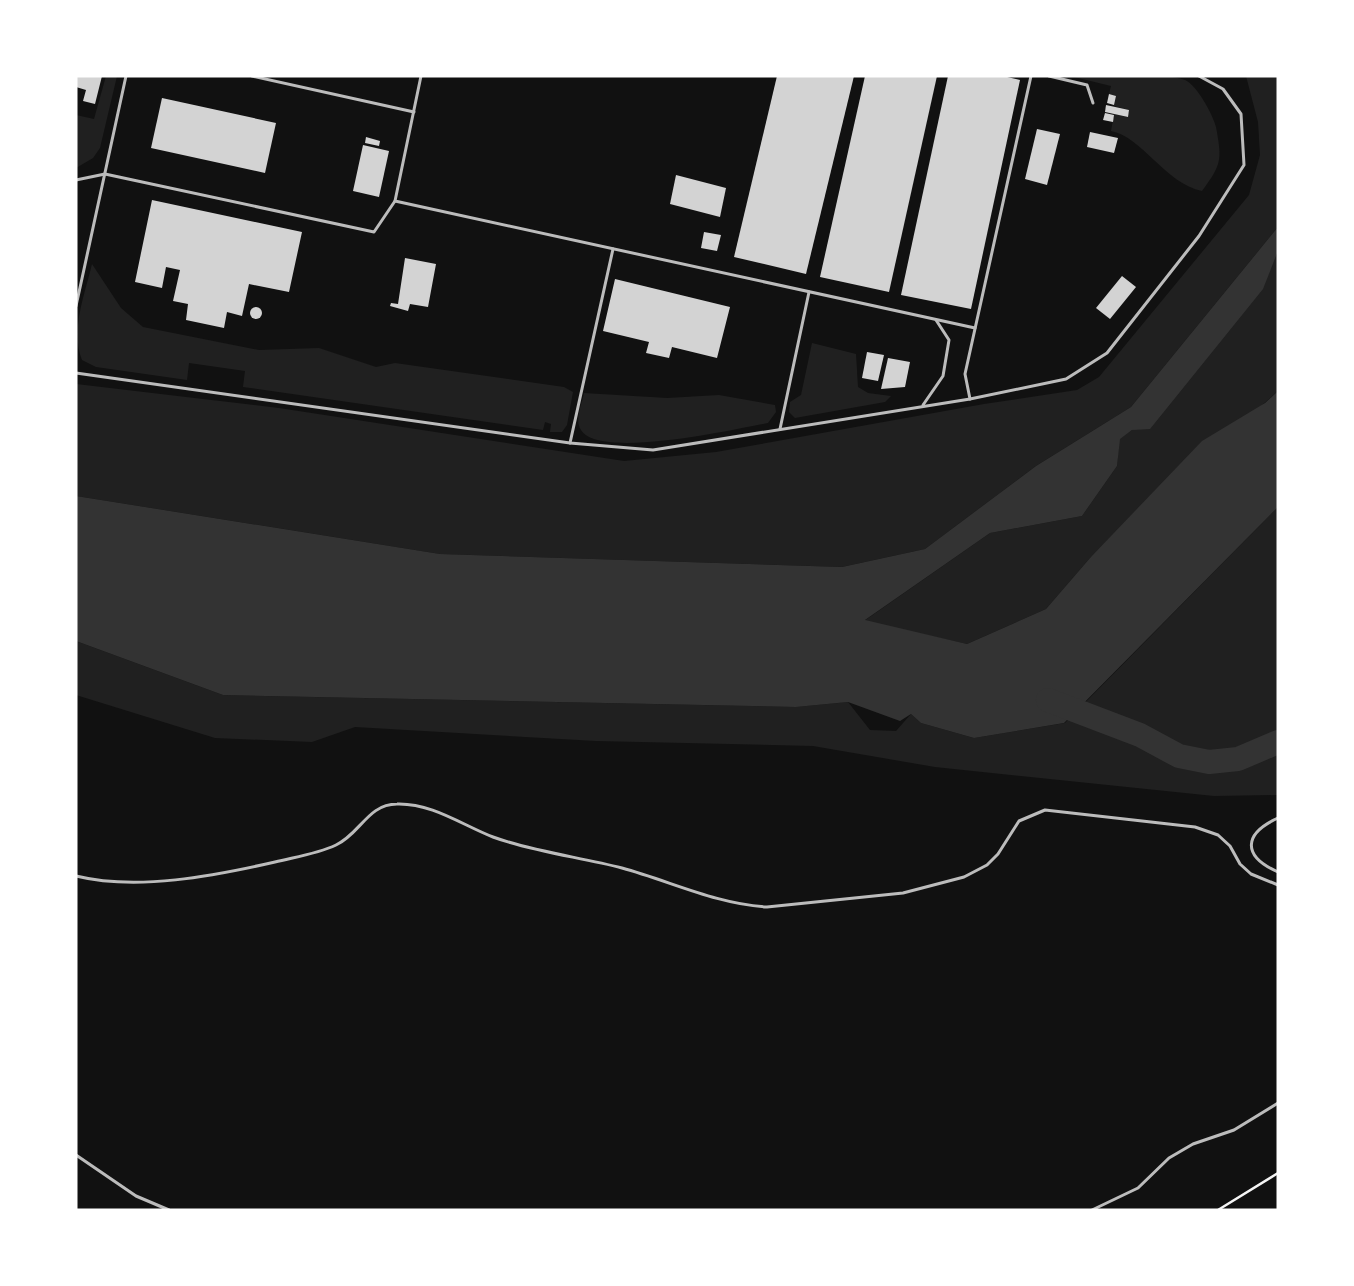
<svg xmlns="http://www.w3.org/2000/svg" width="1354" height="1286" font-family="Commissioner,sans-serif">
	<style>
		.green { fill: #202020 }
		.water { fill: #333 }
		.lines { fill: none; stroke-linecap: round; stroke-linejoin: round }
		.river { stroke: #333; stroke-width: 24 }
		.building { fill: #d3d3d3 }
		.path { stroke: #f5f5f5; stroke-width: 2.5 }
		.service { stroke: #bcbcbc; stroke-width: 3 }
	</style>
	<rect width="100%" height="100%" fill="#111"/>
	<g class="green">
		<polygon points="106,76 117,76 100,148 93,158 76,168 76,115 94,119"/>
		<path d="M 1070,76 C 1099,76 1159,71 1185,80 C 1197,85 1213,115 1216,127 C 1222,160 1222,164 1202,191 C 1166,184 1141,136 1111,131 L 1114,114 L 1127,117 L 1129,110 L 1114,106 L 1116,96 L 1109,94 L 1111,86 Z"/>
		<polygon points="1246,76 1278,76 1278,227 1131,407 1036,466 925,549 842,567 440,554 76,496 76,384 279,408 624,461 716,452 984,404 1077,390 1099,377 1249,195 1260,155 1258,122"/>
		<polygon points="1278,251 1278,391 1090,558 1046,609 967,644 864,621 990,533 1082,516 1117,466 1119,439 1132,430 1262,289"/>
		<path d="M 92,264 L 121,308 L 143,327 L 259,350 L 319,348 L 376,367 L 395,363 L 564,387 L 573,392 L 567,425 L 562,432 L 550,432 L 551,424 L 545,422 L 543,430 L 243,387 L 245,371 L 189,363 L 187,380 L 96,367 L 82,360 C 70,330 85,294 92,264 Z"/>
		<polygon points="812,343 856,354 858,387 868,393 891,396 885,402 795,418 789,412 790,402 801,395"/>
		<path d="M 584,393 L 667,398 L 719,395 L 775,405 L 776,412 L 768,423 C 736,429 599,460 581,430 C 574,420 582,404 584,393 Z"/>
		<polygon points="1278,507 1278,795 1214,796 935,767 813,746 596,741 355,727 312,742 215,738 76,695 76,641 223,695 796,707 848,702 870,730 896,731 911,714 921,723 974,738 1065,723"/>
	</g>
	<polygon class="water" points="1278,227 1278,251 1263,289 1150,429 1132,430 1120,439 1117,466 1082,516 990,533 865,620 967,644 1046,609 1090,558 1202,441 1265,403 1278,391 1278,507 1064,723 974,738 921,723 911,714 900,721 848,702 796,707 223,695 76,641 76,496 440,554 842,567 925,549 1036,466 1131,407"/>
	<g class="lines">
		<polyline class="river" points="1048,700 1140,735 1179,756 1209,762 1238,759 1278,742"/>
	</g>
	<g class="building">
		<polygon points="76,76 102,76 95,104 83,101 86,90 76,87"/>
		<polygon points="777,76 854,76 806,274 734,257"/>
		<polygon points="865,76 937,76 889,292 820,277"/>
		<polygon points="948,76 1003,76 1020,80 971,309 901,295"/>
		<polygon points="1109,94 1116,96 1114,105 1107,103"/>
		<polygon points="162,98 276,123 265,173 151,148"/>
		<polygon points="1106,105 1129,110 1128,117 1105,112"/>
		<polygon points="1105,113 1114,115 1113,122 1103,120"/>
		<polygon points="1037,129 1060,134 1047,185 1025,179"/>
		<polygon points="1090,132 1118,138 1114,153 1087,147"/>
		<polygon points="366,137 380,141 379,146 365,143"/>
		<polygon points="363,145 389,151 379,197 353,191"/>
		<polygon points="676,175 726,188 720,217 670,204"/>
		<polygon points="152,200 302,232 289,292 249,284 242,316 227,312 224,328 186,320 188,304 173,301 180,270 166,267 162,288 135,282"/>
		<polygon points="704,232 721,235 717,251 701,248"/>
		<polygon points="405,258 436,264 428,307 410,304 408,311 390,306 391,303 398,304"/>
		<polygon points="1122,276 1136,287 1110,319 1096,308"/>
		<polygon points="615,279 730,307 717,358 672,347 669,358 646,353 649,342 603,331"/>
		<circle cx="256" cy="313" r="6"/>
		<polygon points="867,352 884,355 878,381 862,378"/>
		<polygon points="888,358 910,362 905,387 881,389"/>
	</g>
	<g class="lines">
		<polyline class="path" points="1218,1210 1278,1173"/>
		<g class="service">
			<polyline points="252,76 414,112"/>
			<polyline points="421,76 395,201 975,328"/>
			<polyline points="1049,76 1087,85 1093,103"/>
			<polyline points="76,180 105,174 374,232 395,201"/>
			<polyline points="76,306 126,76"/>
			<polyline points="76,373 570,443 653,450 970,399 1066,379 1107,353 1199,236 1244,165 1241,114 1223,89 1199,76"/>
			<polyline points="970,399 965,374 1031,76"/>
			<polyline points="923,405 943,376 949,340 936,320"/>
			<polyline points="780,429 809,292"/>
			<polyline points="570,443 613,249"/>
			<path d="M 1278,818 C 1243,834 1242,856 1278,872"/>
			<path d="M 76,876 C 137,891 214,876 275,862 C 295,857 317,854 336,845 C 360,834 368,804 397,804 C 432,803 462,825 493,837 C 534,852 580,857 622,868 C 670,881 716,904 767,907 L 903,893 L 964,877 L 987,865 L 998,854 L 1019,821 L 1045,810 L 1195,827 L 1218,835 L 1230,846 L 1240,864 L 1251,874 L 1278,885"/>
			<polyline points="76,1155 136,1196 169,1210"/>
			<polyline points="1092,1210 1138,1188 1169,1158 1193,1144 1234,1130 1278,1103"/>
		</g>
	</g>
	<rect width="1354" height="1286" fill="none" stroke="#ffffff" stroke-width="155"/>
</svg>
